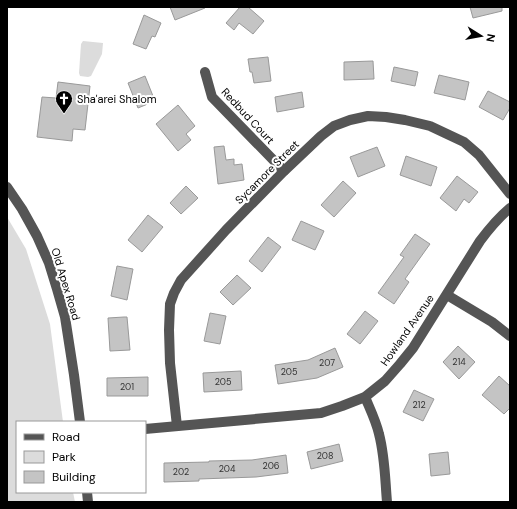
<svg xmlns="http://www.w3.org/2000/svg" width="517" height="509" font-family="'DM Sans',sans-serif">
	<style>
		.green { fill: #dcdcdc }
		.building { fill: #c4c4c4; stroke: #999 }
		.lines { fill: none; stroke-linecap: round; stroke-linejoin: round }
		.minor { stroke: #555; stroke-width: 10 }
		.labels { text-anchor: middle; stroke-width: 4; stroke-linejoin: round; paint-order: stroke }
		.number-label { font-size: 9px; fill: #313131 }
		.poi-label { font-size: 11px; fill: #000; stroke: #fff; text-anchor: start }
		.street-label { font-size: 11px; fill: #000; stroke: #fff }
	</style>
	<rect width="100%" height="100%" fill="#fff"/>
	<g class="green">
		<polygon points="83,41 103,43 102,54 91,76 88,77 80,76 79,73 81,44"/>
		<polygon points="7,217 26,249 50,324 63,422 17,422 17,492 73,492 75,502 7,502"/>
	</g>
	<g class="building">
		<polygon points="170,7 205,7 205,8 175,20"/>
		<polygon points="240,7 248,7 264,21 253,34 239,23 234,30 226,23"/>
		<polygon points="470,7 502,7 502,11 473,18"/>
		<polygon points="144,15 161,23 155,37 152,36 146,49 133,44"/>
		<polygon points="268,57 271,81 254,83 252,72 250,72 248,59"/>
		<polygon points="373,61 374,79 344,80 344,62"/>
		<polygon points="394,67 418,72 415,86 391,81"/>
		<polygon points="439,75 469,82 465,100 434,93"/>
		<polygon points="145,76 155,101 138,108 128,83"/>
		<polygon points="58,82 90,86 85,130 73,129 72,141 37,137 42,97 56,98"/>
		<polygon points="488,91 510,102 510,108 503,120 479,107"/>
		<polygon points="302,92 304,107 277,112 275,97"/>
		<polygon points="178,105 195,126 186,134 191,140 178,151 156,124"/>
		<polygon points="224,146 226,160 234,159 234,165 242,164 244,180 218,184 214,147"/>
		<polygon points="377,147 385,166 358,177 350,157"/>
		<polygon points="406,156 437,167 431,186 400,175"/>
		<polygon points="457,176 478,192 469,203 464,199 456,211 440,198"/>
		<polygon points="343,181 356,193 334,217 321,205"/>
		<polygon points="186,186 198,198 181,214 170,203"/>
		<polygon points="148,215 163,227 142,252 128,240"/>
		<polygon points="301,221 324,231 315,250 292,240"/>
		<polygon points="415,234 430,244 405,279 409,282 394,304 378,293 404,257 400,255"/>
		<polygon points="268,237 281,247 262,272 249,261"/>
		<polygon points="117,266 133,269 127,300 111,296"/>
		<polygon points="237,275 251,288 233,305 220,292"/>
		<polygon points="365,311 378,321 360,344 347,334"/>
		<polygon points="210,313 226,316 220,344 204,341"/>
		<polygon points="124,317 127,317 130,350 110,351 108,318"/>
		<polygon points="458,346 475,362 459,379 443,362"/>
		<polygon points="335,348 343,367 317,378 278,384 275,365 308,360"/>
		<polygon points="241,371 242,390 204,392 203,373"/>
		<polygon points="499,376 510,386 510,408 504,414 482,395"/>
		<polygon points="148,377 148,396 107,396 107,378"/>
		<polygon points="414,390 434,399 423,421 403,412"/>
		<polygon points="339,444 343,461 311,469 307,452"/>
		<polygon points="448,452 450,474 431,476 429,454"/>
		<polygon points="286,455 288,473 256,477 199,479 199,481 164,482 164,463 209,462 209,461 252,460"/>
	</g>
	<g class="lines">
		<g class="minor">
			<polyline points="205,72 212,97 284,171"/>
			<polyline points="7,187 22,209 37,236 49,263 57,289 65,317 74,375 80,422"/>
			<polyline points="447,295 492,322 510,336"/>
			<path d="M 365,397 C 370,409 376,421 379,434 C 385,457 385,479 387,502"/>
			<polyline points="177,426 170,363 169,330 170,304 174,293 181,280 226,230 284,171 321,136 334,126 350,120 368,116 386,117 405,120 430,126 464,142 479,155 510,194"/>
			<path d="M 145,429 L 321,413 L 342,406 L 365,397 L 385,381 L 400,364 L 413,348 L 480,241 C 489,229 498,218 510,208"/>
			<polyline points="87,492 88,502"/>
		</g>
	</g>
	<defs>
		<g id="church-pin" transform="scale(0.9)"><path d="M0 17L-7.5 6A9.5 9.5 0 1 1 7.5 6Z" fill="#000" stroke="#fff"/><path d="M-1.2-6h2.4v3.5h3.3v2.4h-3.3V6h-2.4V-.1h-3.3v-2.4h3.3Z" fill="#fff"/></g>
	</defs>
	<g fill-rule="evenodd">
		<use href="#church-pin" x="64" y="99"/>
	</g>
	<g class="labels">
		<g class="number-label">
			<text x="459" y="365">214</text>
			<text x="327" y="366">207</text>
			<text x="289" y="375">205</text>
			<text x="223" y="385">205</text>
			<text x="127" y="390">201</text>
			<text x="419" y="408">212</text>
			<text x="325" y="459">208</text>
			<text x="271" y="469">206</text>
			<text x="227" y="472">204</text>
			<text x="181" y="475">202</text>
		</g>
		<g class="poi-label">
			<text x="77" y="103">Sha'arei Shalom</text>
		</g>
		<g class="street-label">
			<text transform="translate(248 116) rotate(47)" y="4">Redbud Court</text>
			<text transform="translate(267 172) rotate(-45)" y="4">Sycamore Street</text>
			<text transform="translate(66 284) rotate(73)" y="4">Old Apex Road</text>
			<text transform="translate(407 330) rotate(-55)" y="4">Howland Avenue</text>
		</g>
	</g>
	<rect width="517" height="509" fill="none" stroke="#000000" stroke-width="16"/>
	<rect x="16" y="421" width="130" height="72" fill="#ffffff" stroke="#999999"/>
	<rect x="24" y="434" width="20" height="6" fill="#555555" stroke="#999999"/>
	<text x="52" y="441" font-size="12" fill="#000000">Road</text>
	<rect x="24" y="451" width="20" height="12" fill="#dcdcdc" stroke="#999999"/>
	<text x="52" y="461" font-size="12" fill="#000000">Park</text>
	<rect x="24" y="471" width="20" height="12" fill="#c4c4c4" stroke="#999999"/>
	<text x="52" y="481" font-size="12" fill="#000000">Building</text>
	<g transform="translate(481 36) rotate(101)" stroke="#ffffff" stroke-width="3" paint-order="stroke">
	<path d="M0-3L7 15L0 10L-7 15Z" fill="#000000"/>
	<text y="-6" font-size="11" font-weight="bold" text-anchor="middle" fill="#000000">N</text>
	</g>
</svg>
